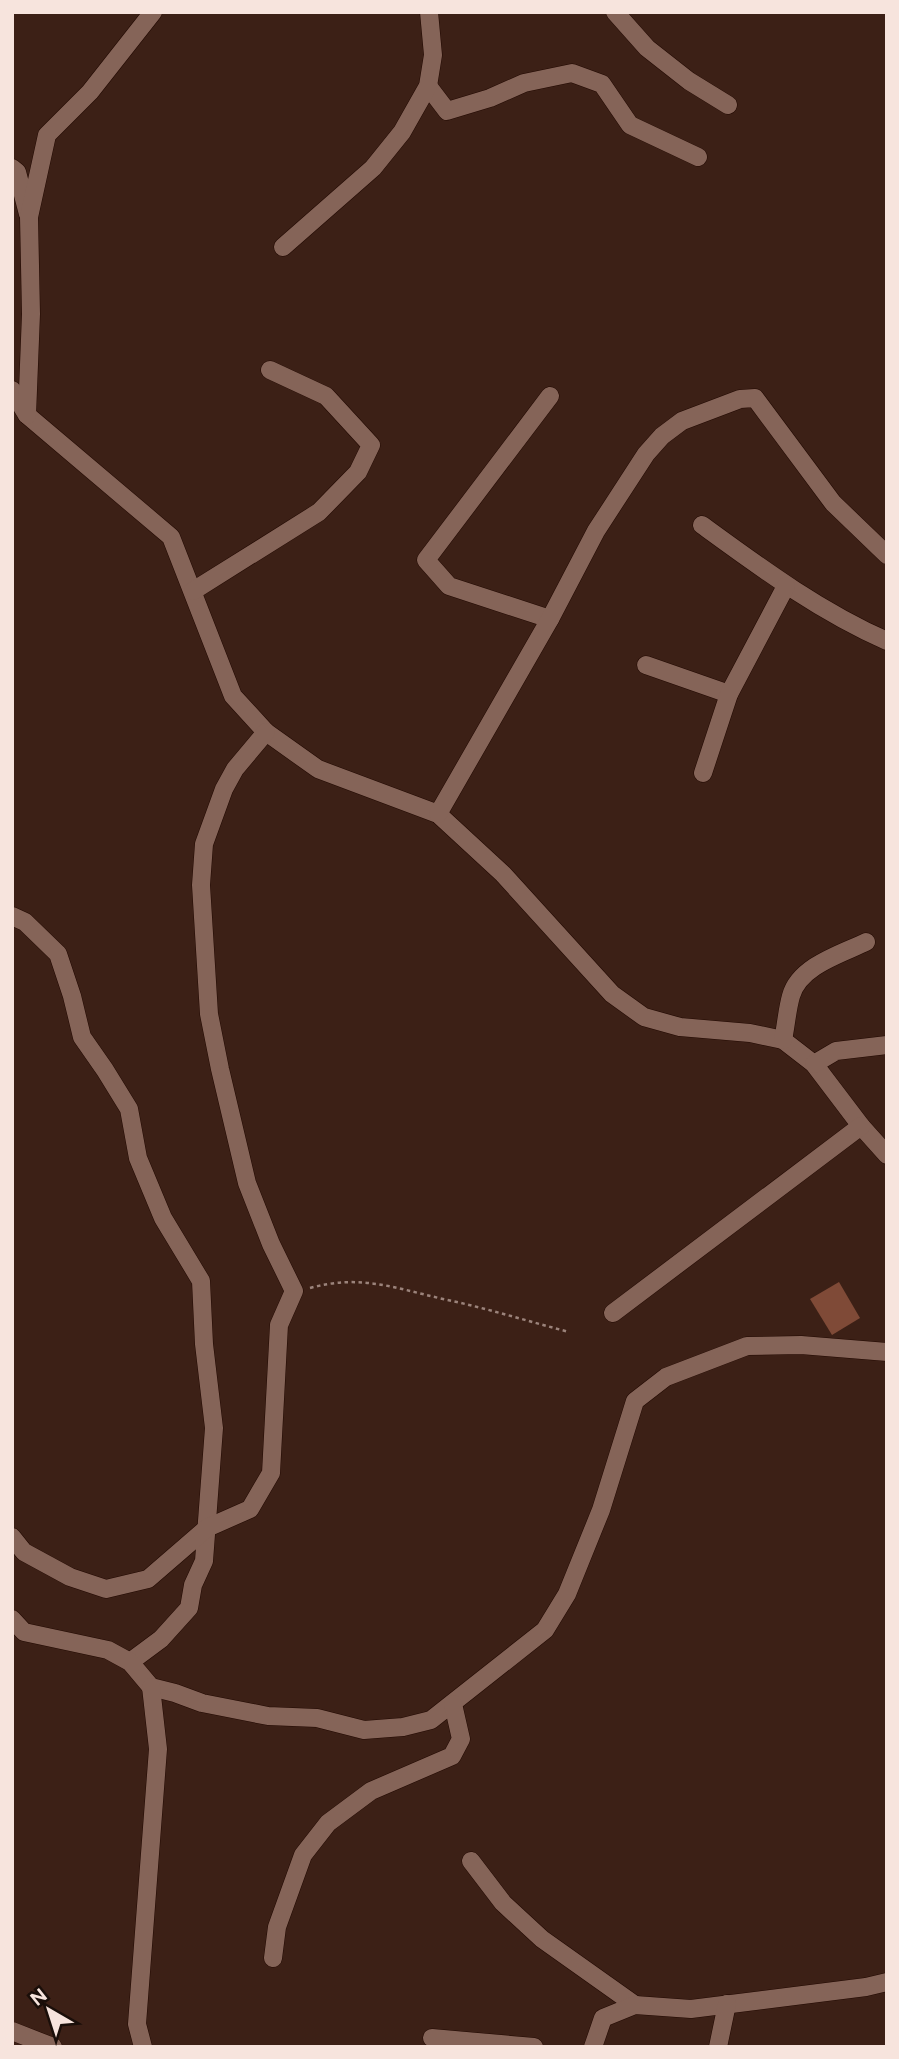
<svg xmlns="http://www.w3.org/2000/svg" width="899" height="2059" font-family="Figtree,sans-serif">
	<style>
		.building { fill: #7f4a37 }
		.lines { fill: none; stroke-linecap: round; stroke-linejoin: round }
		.minor-casing { stroke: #220902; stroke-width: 19 }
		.path { stroke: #9b837b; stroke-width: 2.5; stroke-dasharray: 3.5 3.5; stroke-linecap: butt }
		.minor { stroke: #856458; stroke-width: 18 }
	</style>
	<rect width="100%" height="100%" fill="#3c2016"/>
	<polygon class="building" points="839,1282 860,1318 832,1335 810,1299"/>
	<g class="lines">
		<g class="minor-casing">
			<g id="minor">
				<polyline points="615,12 647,48 689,81 728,105"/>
				<polyline points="428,86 447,111 490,98 524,83 572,73 602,84 630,125 698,157"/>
				<polyline points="12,168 17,172 28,214"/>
				<polyline points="283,247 373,168 402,132 428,86 433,55 429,12"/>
				<polyline points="12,390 27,415 171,537 233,696 266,732 318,769 438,814 503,874 612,994 644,1017 680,1027 750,1033 783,1040 814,1064 861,1126 887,1155"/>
				<polyline points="550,396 426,560 449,586 550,619"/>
				<polyline points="27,415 31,314 29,217 47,135 90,92 153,12"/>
				<path d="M 702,525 C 761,568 819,611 887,641"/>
				<polyline points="193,591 319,512 358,472 371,445 326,396 270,370"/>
				<polyline points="646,665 729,694"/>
				<polyline points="703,773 729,694 786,586"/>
				<polyline points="438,814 550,619 596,531 646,454 662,436 682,421 740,399 755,398 833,503 887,555"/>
				<polyline points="12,916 25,922 58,954 72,996 82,1037 105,1070 129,1109 138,1158 163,1218 201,1281 204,1344 214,1428 204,1561 193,1585 189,1608 161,1639 130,1662"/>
				<path d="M 783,1040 C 786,1026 787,1010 791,996 C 799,966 841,954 866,942"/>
				<polyline points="814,1064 836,1051 887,1045"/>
				<polyline points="613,1313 861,1126"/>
				<polyline points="12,1537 24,1552 70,1577 106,1589 148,1579 207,1528 250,1509 271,1473 279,1325 294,1291 271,1244 247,1183 220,1069 209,1014 201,885 204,844 224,789 235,769 266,732"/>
				<polyline points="12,1619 24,1632 108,1650 130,1662 151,1687 175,1693 202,1703 268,1716 317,1718 364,1730 403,1727 431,1720 545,1630 567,1594 601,1510 635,1401 666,1377 747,1346 801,1345 887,1352"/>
				<polyline points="471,1861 503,1903 542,1939 635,2005"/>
				<polyline points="273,1958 277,1927 303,1855 328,1823 371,1791 452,1756 461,1739 453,1704"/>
				<polyline points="12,2031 53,2047"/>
				<polyline points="432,2038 534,2047"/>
				<polyline points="143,2047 137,2024 158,1749 151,1687"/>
				<polyline points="593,2047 603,2018 635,2005 691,2009 866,1987 887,1982"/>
				<polyline points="718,2047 727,2004"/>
			</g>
		</g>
		<path class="path" d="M 310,1288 C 360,1274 395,1288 443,1299 C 486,1308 527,1321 569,1332"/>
		<use href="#minor" class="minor"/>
	</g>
	<rect width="899" height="2059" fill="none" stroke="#f7e4dd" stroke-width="28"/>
	<g transform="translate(49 2010) rotate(321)" stroke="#1a0e09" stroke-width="5" paint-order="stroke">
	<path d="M0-5L12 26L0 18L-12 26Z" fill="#f7e4dd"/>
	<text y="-10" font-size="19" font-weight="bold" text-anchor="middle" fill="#f7e4dd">N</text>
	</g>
</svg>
